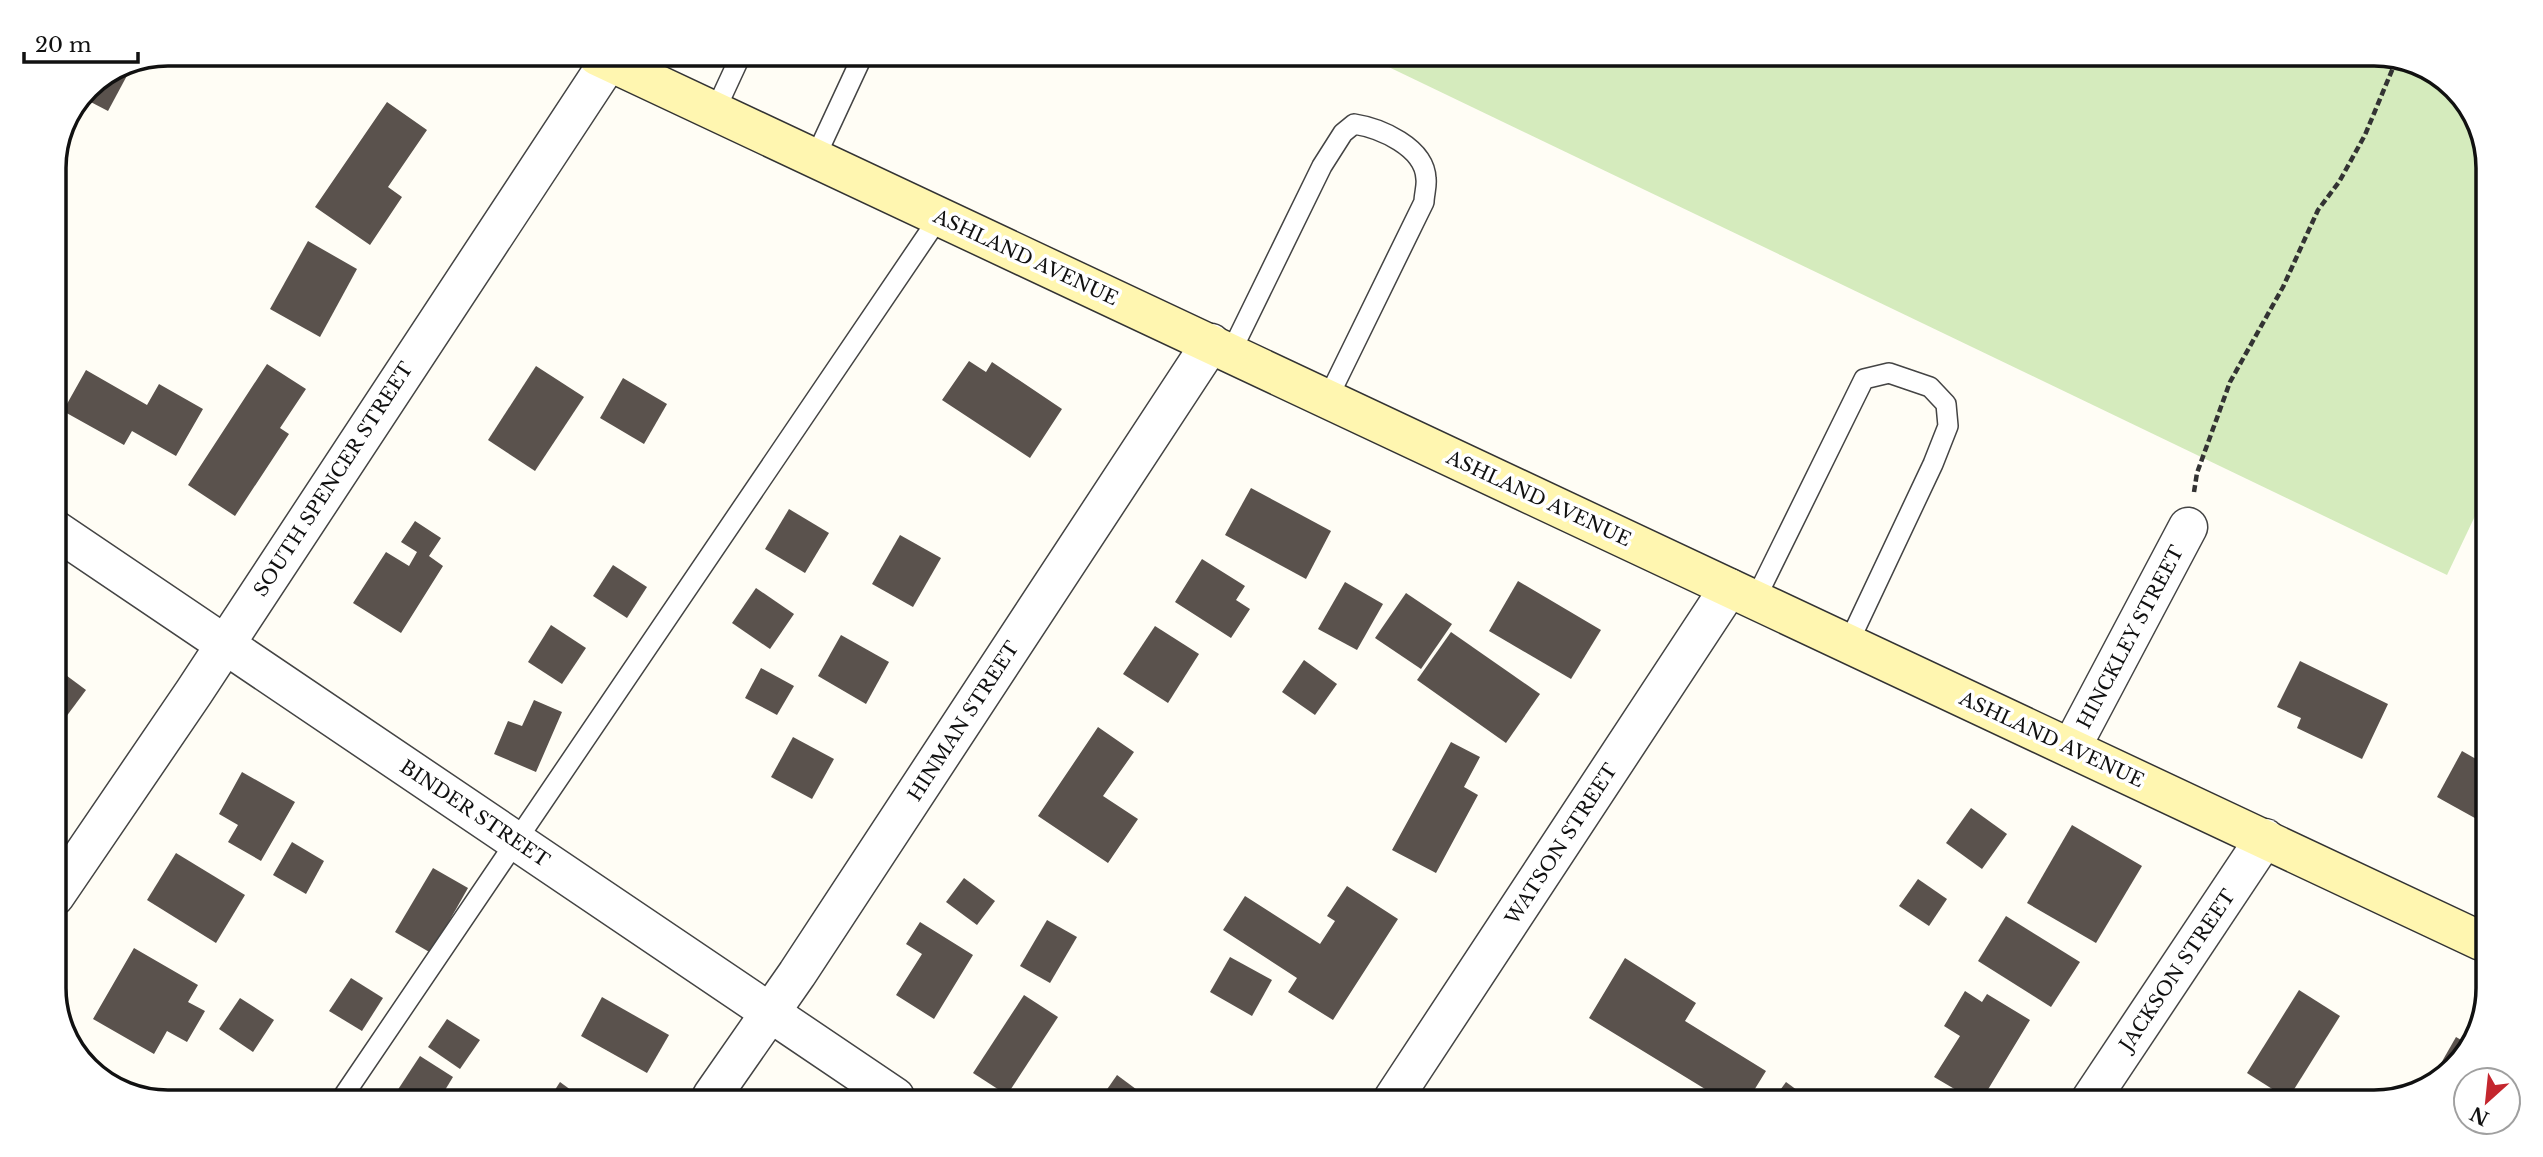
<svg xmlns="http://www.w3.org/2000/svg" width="2543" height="1157" font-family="'Libre Baskerville',serif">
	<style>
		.green { fill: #d5ebbd }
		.building { fill: #5a524d }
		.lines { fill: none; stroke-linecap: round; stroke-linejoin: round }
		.lane-casing { stroke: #444; stroke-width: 22 }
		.street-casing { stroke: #444; stroke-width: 41 }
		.secondary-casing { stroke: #333; stroke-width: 41 }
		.path { stroke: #333; stroke-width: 4.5; stroke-dasharray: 7 3.5; stroke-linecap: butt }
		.lane { stroke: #fff; stroke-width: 19 }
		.street { stroke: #fff; stroke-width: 38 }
		.secondary { stroke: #fff6b0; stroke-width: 38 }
		.labels { text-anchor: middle; stroke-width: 7; stroke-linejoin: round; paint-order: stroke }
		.street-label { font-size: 19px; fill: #111; stroke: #fff }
		.rim { fill: none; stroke: #111; stroke-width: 3.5 }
	</style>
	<rect width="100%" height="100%" fill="#fffdf5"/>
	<polygon class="green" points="1372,59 2418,63 2469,105 2489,162 2485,495 2447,575"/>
	<g class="building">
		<polygon points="130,70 108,111 83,98 88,88"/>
		<polygon points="387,102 427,130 388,187 402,197 370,245 315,207"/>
		<polygon points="308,241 357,269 320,337 270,309"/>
		<polygon points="54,344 62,349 54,362"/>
		<polygon points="969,361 986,372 992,362 1062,409 1030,458 942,400"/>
		<polygon points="267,364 306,389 280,428 289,434 235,516 188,485"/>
		<polygon points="536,366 584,397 535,471 488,440"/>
		<polygon points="86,370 147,405 159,384 203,409 176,456 132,431 124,445 63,411"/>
		<polygon points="623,378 667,404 644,444 600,418"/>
		<polygon points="1251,488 1331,531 1306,579 1225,535"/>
		<polygon points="789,509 829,533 805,573 765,549"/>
		<polygon points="415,521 441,538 429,556 443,566 401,633 353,603 386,552 409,566 417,552 401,542"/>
		<polygon points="900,535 941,558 913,607 872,584"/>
		<polygon points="1202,559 1245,586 1236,600 1250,609 1231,638 1175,602"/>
		<polygon points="613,565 647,587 627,618 593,596"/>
		<polygon points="1518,581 1601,630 1571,679 1489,631"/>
		<polygon points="1345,582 1383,604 1357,650 1318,629"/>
		<polygon points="756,588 794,614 770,649 732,623"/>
		<polygon points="1406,593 1452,624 1421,669 1375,638"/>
		<polygon points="551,625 586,648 562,684 528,662"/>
		<polygon points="1155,626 1199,654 1168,703 1123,674"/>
		<polygon points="1451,632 1540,694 1506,743 1417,680"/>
		<polygon points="841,635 889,662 866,704 818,676"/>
		<polygon points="1304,660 1337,684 1315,715 1282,692"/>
		<polygon points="2300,661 2388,704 2362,759 2297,728 2301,718 2277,707"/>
		<polygon points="55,667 86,690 60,725 55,721"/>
		<polygon points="761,668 794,686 777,715 745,698"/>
		<polygon points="534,700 562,712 536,772 494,754 508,721 522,726"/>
		<polygon points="1098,727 1134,752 1103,796 1138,819 1108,863 1038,816"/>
		<polygon points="793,737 834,759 812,799 771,777"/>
		<polygon points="1451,742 1480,757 1464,787 1478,795 1436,873 1392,850"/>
		<polygon points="2462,751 2483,763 2482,822 2437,797"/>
		<polygon points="242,772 295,802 261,861 228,842 238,825 219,814"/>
		<polygon points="1971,808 2007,834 1982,869 1946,843"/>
		<polygon points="2072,825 2142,866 2096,943 2027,903"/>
		<polygon points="292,842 324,861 306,894 273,875"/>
		<polygon points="176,853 245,895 216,943 147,900"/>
		<polygon points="433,868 468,888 431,953 395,932"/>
		<polygon points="964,878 995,901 977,925 946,902"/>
		<polygon points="1918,879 1947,899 1929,926 1899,906"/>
		<polygon points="1347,886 1398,919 1333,1020 1288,992 1297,978 1223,930 1245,896 1320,944 1335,921 1327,916"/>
		<polygon points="2006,916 2080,962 2051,1007 1978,961"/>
		<polygon points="1047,920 1077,937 1050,983 1020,966"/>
		<polygon points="920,922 973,955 934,1019 896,995 922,954 906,944"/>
		<polygon points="134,948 198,985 188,1002 205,1011 187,1042 167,1031 154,1054 93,1019"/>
		<polygon points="1230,957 1272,980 1252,1016 1210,992"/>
		<polygon points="1625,958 1696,1003 1685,1021 1766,1071 1748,1100 1723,1100 1589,1018"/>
		<polygon points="351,978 383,998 362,1031 329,1011"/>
		<polygon points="2299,990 2340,1016 2288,1099 2247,1073"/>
		<polygon points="1965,991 1982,1002 1987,994 2030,1020 1981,1101 1975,1101 1934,1077 1960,1036 1944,1026"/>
		<polygon points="1024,995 1058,1017 1007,1095 973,1073"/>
		<polygon points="602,997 669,1035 647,1073 581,1036"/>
		<polygon points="240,998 274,1020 253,1052 219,1029"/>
		<polygon points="447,1019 480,1040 460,1069 428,1047"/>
		<polygon points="2456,1037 2470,1045 2438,1083 2428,1086"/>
		<polygon points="71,1044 109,1070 104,1077 74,1052"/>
		<polygon points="420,1056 453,1077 442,1095 404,1095 397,1091"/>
		<polygon points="1117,1075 1148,1098 1101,1098"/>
		<polygon points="560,1082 579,1096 551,1096"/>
		<polygon points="1786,1082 1812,1101 1773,1100"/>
	</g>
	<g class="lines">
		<g class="lane-casing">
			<g id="lane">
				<polyline points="715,111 740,57"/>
				<polyline points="815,158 862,57"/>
				<path d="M 1231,352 L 1322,166 L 1343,133 L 1354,124 C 1380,128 1425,147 1426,179 C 1427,186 1424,195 1424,202 L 1328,398"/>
				<polyline points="1755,600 1864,379 1889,373 1930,387 1946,404 1948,426 1933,464 1848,644"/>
				<polyline points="344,1095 940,216"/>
			</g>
		</g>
		<g class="street-casing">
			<g id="street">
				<polyline points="54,529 895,1097"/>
				<polyline points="2071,748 2188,527"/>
				<polyline points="55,896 194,692 609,61"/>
				<polyline points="712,1096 797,974 1211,343"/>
				<polyline points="1393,1099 1729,588"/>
				<polyline points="2089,1102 2265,838"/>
			</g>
		</g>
		<g class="secondary-casing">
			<polyline id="secondary" points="597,56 2481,941"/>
		</g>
		<polyline class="path" points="2194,492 2197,473 2230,382 2283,287 2318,210 2339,182 2365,135 2395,63"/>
		<use href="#lane" class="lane"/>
		<use href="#street" class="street"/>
		<use href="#secondary" class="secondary"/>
	</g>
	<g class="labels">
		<g class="street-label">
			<text transform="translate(1026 257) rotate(25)" y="7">ASHLAND AVENUE</text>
			<text transform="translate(333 479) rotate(-57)" y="7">SOUTH SPENCER STREET</text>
			<text transform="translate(1539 498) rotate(25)" y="7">ASHLAND AVENUE</text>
			<text transform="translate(2130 637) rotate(-62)" y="7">HINCKLEY STREET</text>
			<text transform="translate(963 721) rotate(-57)" y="7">HINMAN STREET</text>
			<text transform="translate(2052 739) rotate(25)" y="7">ASHLAND AVENUE</text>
			<text transform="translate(475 813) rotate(34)" y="7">BINDER STREET</text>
			<text transform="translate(1561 844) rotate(-57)" y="7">WATSON STREET</text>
			<text transform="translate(2177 970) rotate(-56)" y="7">JACKSON STREET</text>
		</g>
	</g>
	<path d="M0 0H2543V1157H0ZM168 66H2374A102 102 0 0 1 2476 168V988A102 102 0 0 1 2374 1090H168A102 102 0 0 1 66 988V168A102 102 0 0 1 168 66Z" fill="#fff" fill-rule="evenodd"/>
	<path class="rim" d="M168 66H2374A102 102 0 0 1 2476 168V988A102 102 0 0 1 2374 1090H168A102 102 0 0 1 66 988V168A102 102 0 0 1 168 66Z"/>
	<g transform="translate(2487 1101) rotate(207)"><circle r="33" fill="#ffffff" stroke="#a0a0a0" stroke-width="2"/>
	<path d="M0-5L12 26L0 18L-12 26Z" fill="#c4262e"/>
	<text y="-10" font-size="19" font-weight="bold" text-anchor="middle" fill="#111111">N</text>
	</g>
	<path d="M24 52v10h114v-10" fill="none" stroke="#111111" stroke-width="3.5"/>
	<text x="35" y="52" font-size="21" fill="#111111" stroke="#ffffff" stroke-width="5" paint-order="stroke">20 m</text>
</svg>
